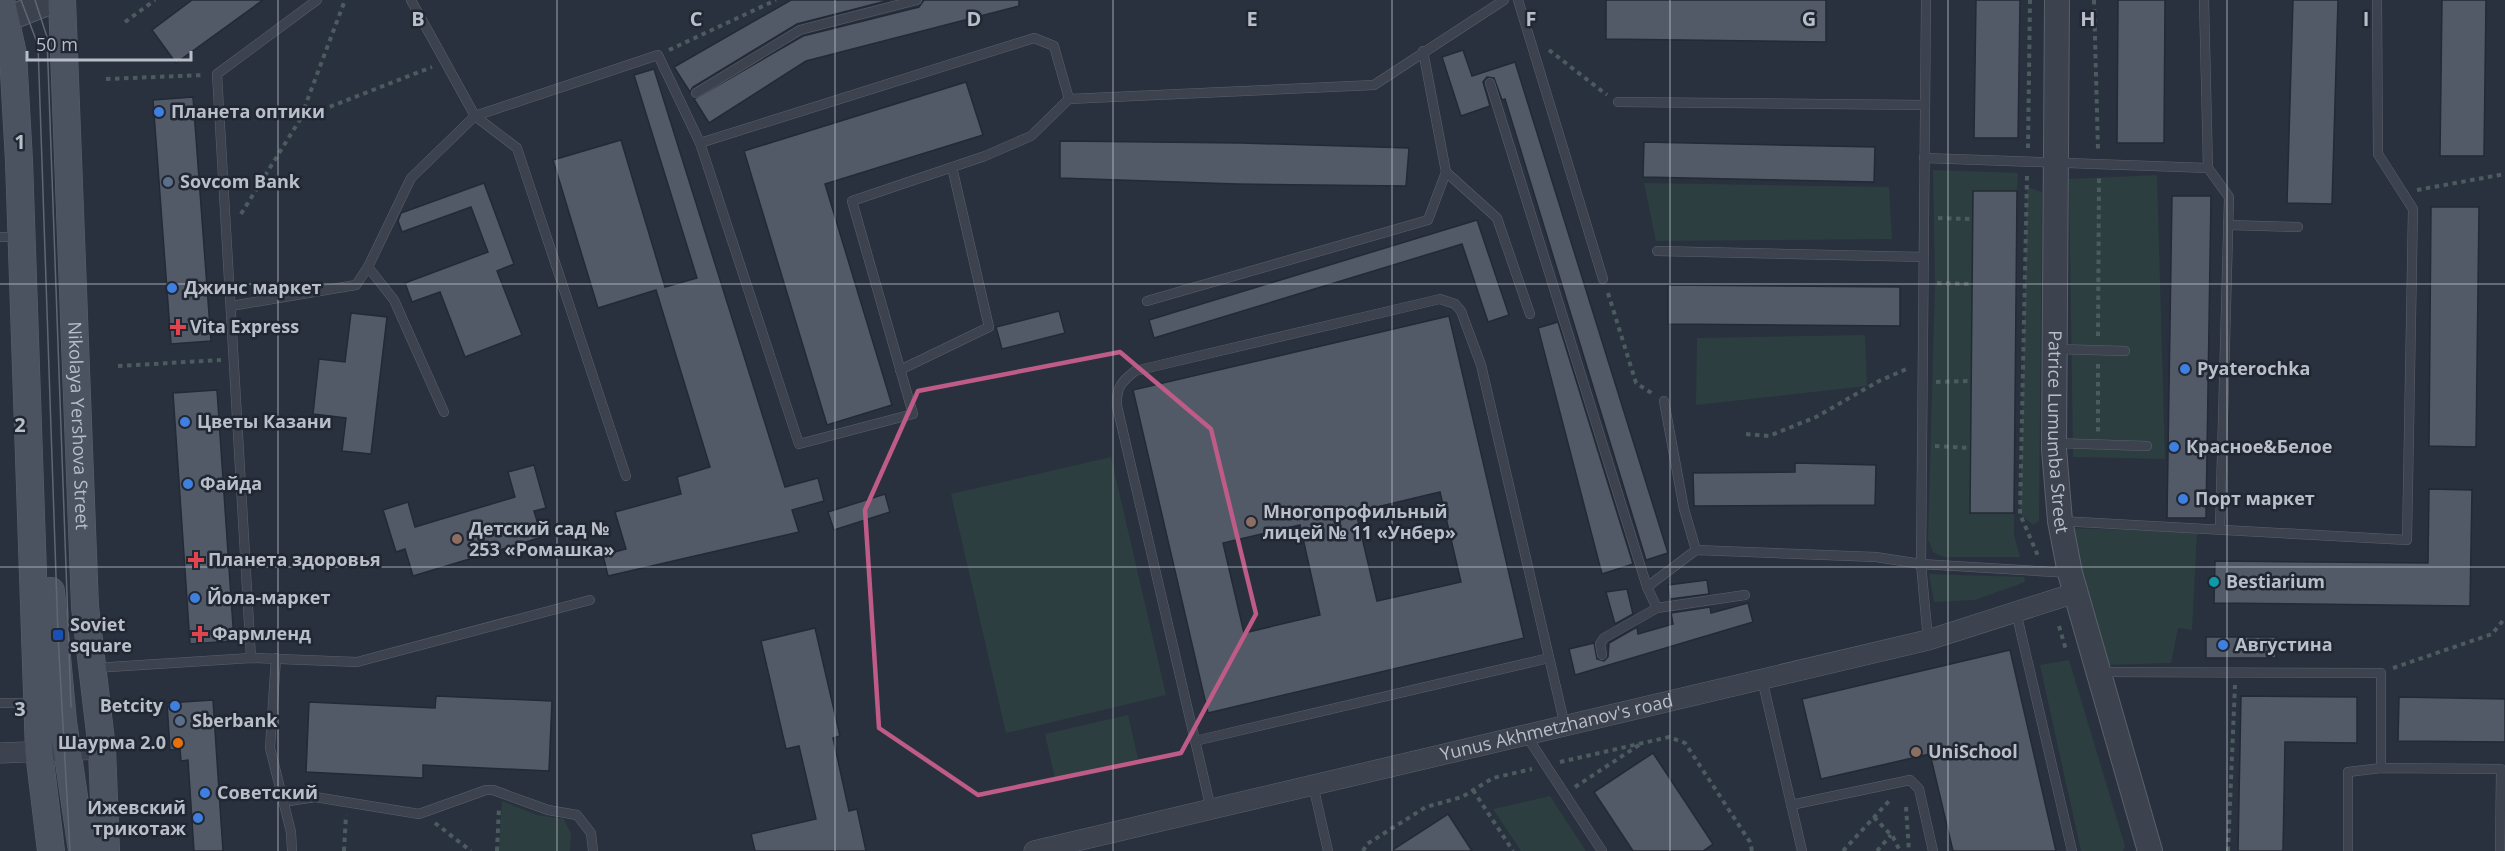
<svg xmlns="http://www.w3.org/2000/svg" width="2505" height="851" font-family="'Open Sans',sans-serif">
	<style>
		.green { fill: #2c3e40 }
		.building { fill: #525a68; stroke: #232a35; stroke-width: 1.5; fill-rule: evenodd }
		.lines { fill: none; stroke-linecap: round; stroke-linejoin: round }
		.service-casing { stroke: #5a616c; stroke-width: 10 }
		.minor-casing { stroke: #5a616c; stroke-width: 21 }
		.tertiary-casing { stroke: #5a616c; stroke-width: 26 }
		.secondary-casing { stroke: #5a616c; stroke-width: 28 }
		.path { stroke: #4b5b5e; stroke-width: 4; stroke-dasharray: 4.5 4.5; stroke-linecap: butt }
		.service { stroke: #3d434e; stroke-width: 9 }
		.minor { stroke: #3d434e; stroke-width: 20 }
		.tertiary { stroke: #3d434e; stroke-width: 24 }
		.secondary { stroke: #4b5361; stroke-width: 27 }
		.tram { stroke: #5f6775; stroke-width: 1.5 }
		.marked { fill: none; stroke: #be5b87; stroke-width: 4.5; stroke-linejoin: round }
		.grid { fill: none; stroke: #b9bfc9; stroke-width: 1.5; stroke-opacity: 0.55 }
		.shop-dot { fill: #3f7fe0; stroke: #212833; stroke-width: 2 }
		.service-dot { fill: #5c6f8a; stroke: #212833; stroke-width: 2 }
		.health-dot { fill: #e0444e; stroke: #212833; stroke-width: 2 }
		.education-dot { fill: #8d6e63; stroke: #212833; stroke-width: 2 }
		.culture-dot { fill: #0f9aa8; stroke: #212833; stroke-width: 2 }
		.transit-dot { fill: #1a4fb4; stroke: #212833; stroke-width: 2 }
		.food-dot { fill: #e8710a; stroke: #212833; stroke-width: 2 }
		.labels { text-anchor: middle; stroke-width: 5; stroke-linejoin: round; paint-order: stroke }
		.poi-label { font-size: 18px; font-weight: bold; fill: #b9bfc9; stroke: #212833; text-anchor: start }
		.street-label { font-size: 18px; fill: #b9bfc9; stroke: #212833 }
		.grid-label { font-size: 20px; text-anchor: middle; font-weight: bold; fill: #b9bfc9; stroke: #212833; stroke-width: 5; stroke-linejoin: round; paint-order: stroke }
	</style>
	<rect width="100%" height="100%" fill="#29313e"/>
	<g class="green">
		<polygon points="1933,170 2018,173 2017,191 1973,191 1970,512 2014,513 2014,535 2020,557 1944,557 1933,552 1928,539 1935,283"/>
		<polygon points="2157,175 2165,459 2073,457 2069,179"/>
		<polygon points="1644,183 1889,187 1892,239 1656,241"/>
		<polygon points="2027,187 2042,192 2039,521 2033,525 2020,514"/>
		<polygon points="1865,335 1867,386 1696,405 1697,338"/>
		<polygon points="1111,457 1166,695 1006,733 951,494"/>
		<polygon points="2069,528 2197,532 2192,630 2178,628 2171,663 2106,665"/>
		<polygon points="1929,574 2024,577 2025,582 1975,600 1934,602"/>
		<polygon points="2069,660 2125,846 2123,851 2081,851 2040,665"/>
		<polygon points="1128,715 1138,759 1055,779 1045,734"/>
		<polygon points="1550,796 1586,851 1521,851 1493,809"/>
		<polygon points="502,801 537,815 564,819 571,834 570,851 499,851"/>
	</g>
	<g class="building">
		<polygon points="192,0 263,0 176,63 152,30"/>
		<polygon points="791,0 890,0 797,24 693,87 690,92 674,67"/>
		<polygon points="924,0 1019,0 1019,6 806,61 709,123 694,99 803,36 919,7"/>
		<polygon points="1606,0 1826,0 1826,42 1606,39"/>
		<polygon points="1976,0 2020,0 2018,138 1974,138"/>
		<polygon points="2118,0 2165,0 2164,143 2117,143"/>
		<polygon points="2293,0 2338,0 2332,204 2287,203"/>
		<polygon points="2442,0 2486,0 2484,156 2440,156"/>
		<polygon points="1463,50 1472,76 1515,62 1668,553 1646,560 1505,99 1502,100 1494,78 1487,77 1483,82 1490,106 1461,116 1442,57"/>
		<polygon points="654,69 785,487 818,478 824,501 792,510 799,532 608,576 603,555 626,549 615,512 681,494 677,477 710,467 656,290 598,308 553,160 621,140 665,287 697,278 634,75"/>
		<polygon points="966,82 983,135 825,184 892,405 827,425 744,151"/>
		<polygon points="193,97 211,341 171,344 153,100"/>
		<polygon points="1060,141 1241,143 1409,148 1406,186 1237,184 1060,178"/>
		<polygon points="1644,142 1875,147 1874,182 1643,177"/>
		<polygon points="484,183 514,264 497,271 522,335 465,357 440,292 412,302 405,283 488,252 471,207 402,232 398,221 401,213"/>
		<polygon points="1973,191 2017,191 2014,513 1970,513"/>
		<polygon points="2172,196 2211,196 2206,518 2167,518"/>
		<polygon points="2431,207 2479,207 2476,447 2429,446"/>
		<polygon points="1477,220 1509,315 1488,322 1462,244 1154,338 1149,320"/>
		<polygon points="1668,285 1900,287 1900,326 1668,324"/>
		<polygon points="1059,311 1065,333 1002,349 996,327"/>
		<polygon points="351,313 387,317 371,454 342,451 346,418 313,414 319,359 345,362"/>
		<path d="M 1449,316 L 1524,638 L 1208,713 L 1133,390 ZM 1440,492 L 1461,582 L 1377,601 L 1356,512 ZM 1300,525 L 1320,615 L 1244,633 L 1223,543 Z"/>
		<polygon points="1558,322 1633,564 1602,574 1538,328"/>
		<polygon points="217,390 234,641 190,644 173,393"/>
		<polygon points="1795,463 1876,465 1875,505 1694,506 1693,473 1795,472"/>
		<polygon points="534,465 546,508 534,511 542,537 413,576 405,549 396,552 383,510 408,502 415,527 515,497 508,472"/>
		<polygon points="2429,489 2472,490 2470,606 2214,603 2215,561 2428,563"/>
		<polygon points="885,494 890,512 834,530 828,512"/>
		<polygon points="1707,580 1709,594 1670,599 1668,585"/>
		<polygon points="1627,589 1633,614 1615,624 1606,592"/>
		<polygon points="1748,603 1753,622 1575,675 1569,649 1594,643 1597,659 1604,661 1608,657 1609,643 1637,627 1638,634 1673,624 1671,613 1710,607 1711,613"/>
		<polygon points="815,628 840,736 833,738 849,811 857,809 866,851 755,851 751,834 816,819 799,746 786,749 761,641"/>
		<rect x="2206" y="637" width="70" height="21"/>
		<polygon points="2010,650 2056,851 1953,851 1930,754 1821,779 1802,699"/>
		<polygon points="436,696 552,701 549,771 423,765 423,778 306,772 309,702 435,708"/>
		<polygon points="2241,696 2357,697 2357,743 2285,742 2283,851 2238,851"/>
		<polygon points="2399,697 2505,699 2505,742 2398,741"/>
		<polygon points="213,700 223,851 194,851 188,760 181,761 180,749 170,750 167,703"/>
		<polygon points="1653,753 1713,844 1703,851 1633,851 1594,792"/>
		<polygon points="1448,814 1472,851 1391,851"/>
	</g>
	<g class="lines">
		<g class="service-casing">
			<g id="service">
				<polyline points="411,0 475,116 658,55 700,143 1034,38 1054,46 1069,99 1374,85 1504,0"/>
				<polyline points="1518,0 1603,279"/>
				<polyline points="1926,0 1921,564 1928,640"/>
				<polyline points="2204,0 2208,168 2229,197 2220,528"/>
				<polyline points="1490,83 1647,587 1657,608 1745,595"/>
				<polyline points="696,93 800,30 917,0"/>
				<polyline points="1618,102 1925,105"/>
				<polyline points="700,143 799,444 913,414 852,201 985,156 1031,136 1069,99"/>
				<polyline points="1924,158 2208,168"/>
				<polyline points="1446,172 1497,218 1530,314"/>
				<polyline points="2228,225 2298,227"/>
				<polyline points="0,237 20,237"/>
				<polyline points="1657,251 1924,257"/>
				<polyline points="368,267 394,300 444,412"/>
				<polyline points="1147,301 1428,220 1446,172 1423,51"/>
				<polyline points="231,306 356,285 368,267 411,178 475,116 517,148 626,476"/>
				<polyline points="2055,349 2125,351"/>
				<polyline points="900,370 989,327 952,167"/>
				<polyline points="1664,401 1684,509 1696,550"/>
				<polyline points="2054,443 2147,446"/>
				<polyline points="2060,521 2407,540 2413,209 2378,154 2377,0"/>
				<polyline points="1647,587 1696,550 1876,557 1921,564 2070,573"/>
				<polyline points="2016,612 2072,851"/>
				<polyline points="1602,655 1600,644 1604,638 1657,608"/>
				<polyline points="251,658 217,74 317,0"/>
				<polyline points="276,658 270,748 291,832 292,851"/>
				<polyline points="94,668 251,658 357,662 590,600"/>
				<polyline points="2100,672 2381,673 2381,768"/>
				<polyline points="1762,679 1802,851"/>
				<polyline points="0,703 35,703"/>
				<polyline points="1526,735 1602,851"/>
				<polyline points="1195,741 1549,658"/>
				<polyline points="1313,785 1328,851"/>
				<polyline points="283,802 315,797 419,814 486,790 493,790 548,810 577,815 591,833 593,851"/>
				<polyline points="1791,805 1910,780 1919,789 1933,851"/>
				<path d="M 1211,809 L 1117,406 C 1116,388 1121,382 1135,371 L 1440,299 L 1455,304 L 1461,311 L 1481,365 L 1565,726"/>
				<polyline points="2348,851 2348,772 2381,768 2501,769 2500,851"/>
			</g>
		</g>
		<g class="minor-casing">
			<g id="minor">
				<polyline points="0,753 102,749"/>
				<path id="s1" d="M 1034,851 L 1928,640 L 2075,593"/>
			</g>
		</g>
		<g class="tertiary-casing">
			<g id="tertiary">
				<path id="s2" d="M 2057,0 L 2054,449 L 2060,521 L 2070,573 L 2150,851"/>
				<polyline points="7,19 55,0"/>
			</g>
		</g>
		<g class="secondary-casing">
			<g id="secondary">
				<polyline points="1,0 13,54 19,161 39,752 51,851"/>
				<path id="s3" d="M 62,0 L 85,607 L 102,749 L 106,851"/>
				<polyline points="51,591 63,722 82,851"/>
			</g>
		</g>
		<g class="path">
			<polyline points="2094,0 2098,150"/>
			<polyline points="125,22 155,0"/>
			<polyline points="669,50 776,0"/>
			<polyline points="1549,50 1607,95"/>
			<polyline points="106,79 204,75"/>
			<polyline points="301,117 345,0"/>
			<polyline points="2028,148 2030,0"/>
			<polyline points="2027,176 2020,514 2038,556"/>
			<polyline points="2417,190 2505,174"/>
			<polyline points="241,214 301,118 432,67"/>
			<polyline points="1938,218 1973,219"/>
			<polyline points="1937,283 1972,284"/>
			<polyline points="1608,293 1636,383 1653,394"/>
			<polyline points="2098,336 2099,178"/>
			<polyline points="2098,364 2098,432"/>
			<polyline points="118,366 221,360"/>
			<polyline points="1936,382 1971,381"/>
			<polyline points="1746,434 1769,436 1816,417 1879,381 1909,368"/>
			<polyline points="1935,446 1970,448"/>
			<polyline points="2059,626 2066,650"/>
			<polyline points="2393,668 2492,634 2505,618"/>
			<polyline points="1560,762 1669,737 1685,743 1750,842 1752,851"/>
			<polyline points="1575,787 1639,745"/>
			<polyline points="1473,790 1513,851"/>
			<polyline points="1906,807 1909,851"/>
			<polyline points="1874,817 1893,837 1900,851"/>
			<polyline points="435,823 471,851"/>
			<polyline points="344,851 346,815"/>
			<polyline points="497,851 499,807"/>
			<polyline points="1363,851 1367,844 1426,807 1462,797 1493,778 1532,769"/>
			<polyline points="1843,851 1889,801"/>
			<polyline points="1877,851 1891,835"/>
			<polyline points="2228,851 2235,685"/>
		</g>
		<use href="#service" class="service"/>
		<use href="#minor" class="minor"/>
		<use href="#tertiary" class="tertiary"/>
		<use href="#secondary" class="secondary"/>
		<g class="tram">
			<polyline points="21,0 38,45 58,635 70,851"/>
			<polyline points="35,0 47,37 71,707"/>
		</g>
	</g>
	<path class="marked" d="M 1120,352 L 1211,429 L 1256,614 L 1181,753 L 978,795 L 879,728 L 865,510 L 918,391 Z"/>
	<path class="grid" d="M 278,0 L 278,851M 557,0 L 557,851M 835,0 L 835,851M 1113,0 L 1113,851M 1392,0 L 1392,851M 1670,0 L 1670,851M 1948,0 L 1948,851M 2227,0 L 2227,851M 0,284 L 2505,284M 0,567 L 2505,567"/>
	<g class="shop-dot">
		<circle cx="159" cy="112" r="6"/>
		<circle cx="172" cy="288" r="6"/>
		<circle cx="2185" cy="369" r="6"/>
		<circle cx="185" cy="422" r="6"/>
		<circle cx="2174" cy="447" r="6"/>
		<circle cx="188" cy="484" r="6"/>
		<circle cx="2183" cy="499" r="6"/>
		<circle cx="195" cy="598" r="6"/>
		<circle cx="2223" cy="645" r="6"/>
		<circle cx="175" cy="706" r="6"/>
		<circle cx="205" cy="793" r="6"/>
		<circle cx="198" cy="818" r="6"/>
	</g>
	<g class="service-dot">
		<circle cx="168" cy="182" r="6"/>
		<circle cx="180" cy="721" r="6"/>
	</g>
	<g class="health-dot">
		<path d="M175 318h6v6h6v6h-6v6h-6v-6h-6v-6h6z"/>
		<path d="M193 551h6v6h6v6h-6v6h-6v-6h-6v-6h6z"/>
		<path d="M197 625h6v6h6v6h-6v6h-6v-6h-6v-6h6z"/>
	</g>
	<g class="education-dot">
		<circle cx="1251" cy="522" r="6"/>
		<circle cx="457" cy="539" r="6"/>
		<circle cx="1916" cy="752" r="6"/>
	</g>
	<circle class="culture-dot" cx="2214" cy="582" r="6"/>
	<rect class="transit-dot" x="52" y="629" width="12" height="12" rx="3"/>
	<circle class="food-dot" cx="178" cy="743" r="6"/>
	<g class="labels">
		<g class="poi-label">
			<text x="171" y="118">Планета оптики</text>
			<text x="180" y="188">Sovcom Bank</text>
			<text x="184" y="294">Джинс маркет</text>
			<text x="190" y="333">Vita Express</text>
			<text x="2197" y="375">Pyaterochka</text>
			<text x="197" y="428">Цветы Казани</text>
			<text x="2186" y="453">Красное&amp;Белое</text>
			<text x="200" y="490">Файда</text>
			<text x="2195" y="505">Порт маркет</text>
			<text x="1263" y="518">Многопрофильный<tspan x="1263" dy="21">лицей № 11 «Унбер»</tspan></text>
			<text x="469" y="535">Детский сад №<tspan x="469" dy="21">253 «Ромашка»</tspan></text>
			<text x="208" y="566">Планета здоровья</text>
			<text x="2226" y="588">Bestiarium</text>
			<text x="207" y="604">Йола-маркет</text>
			<text x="70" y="631">Soviet<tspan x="70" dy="21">square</tspan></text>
			<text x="212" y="640">Фармленд</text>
			<text x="2235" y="651">Августина</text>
			<text x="163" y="712" text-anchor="end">Betcity</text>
			<text x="192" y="727">Sberbank</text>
			<text x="166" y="749" text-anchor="end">Шаурма 2.0</text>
			<text x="1928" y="758">UniSchool</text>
			<text x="217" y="799">Советский</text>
			<text x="186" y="814" text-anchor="end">Ижевский<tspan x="186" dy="21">трикотаж</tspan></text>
		</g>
		<g class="street-label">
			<text dy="6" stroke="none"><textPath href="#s3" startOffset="426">Nikolaya Yershova Street</textPath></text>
			<text dy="6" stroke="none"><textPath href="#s2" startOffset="432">Patrice Lumumba Street</textPath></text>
			<text dy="6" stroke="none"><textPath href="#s1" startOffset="537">Yunus Akhmetzhanov's road</textPath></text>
		</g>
	</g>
	<g class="grid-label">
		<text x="418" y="26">B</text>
		<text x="696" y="26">C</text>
		<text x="974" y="26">D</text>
		<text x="1252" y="26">E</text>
		<text x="1531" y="26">F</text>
		<text x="1809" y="26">G</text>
		<text x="2088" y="26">H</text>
		<text x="2366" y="26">I</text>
		<text x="20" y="149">1</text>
		<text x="20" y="432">2</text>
		<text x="20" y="716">3</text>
	</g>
	<path d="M27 51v9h164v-9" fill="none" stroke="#b9bfc9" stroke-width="3"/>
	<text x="36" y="51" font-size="18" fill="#b9bfc9" stroke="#212833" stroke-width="4.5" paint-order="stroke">50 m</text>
</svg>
